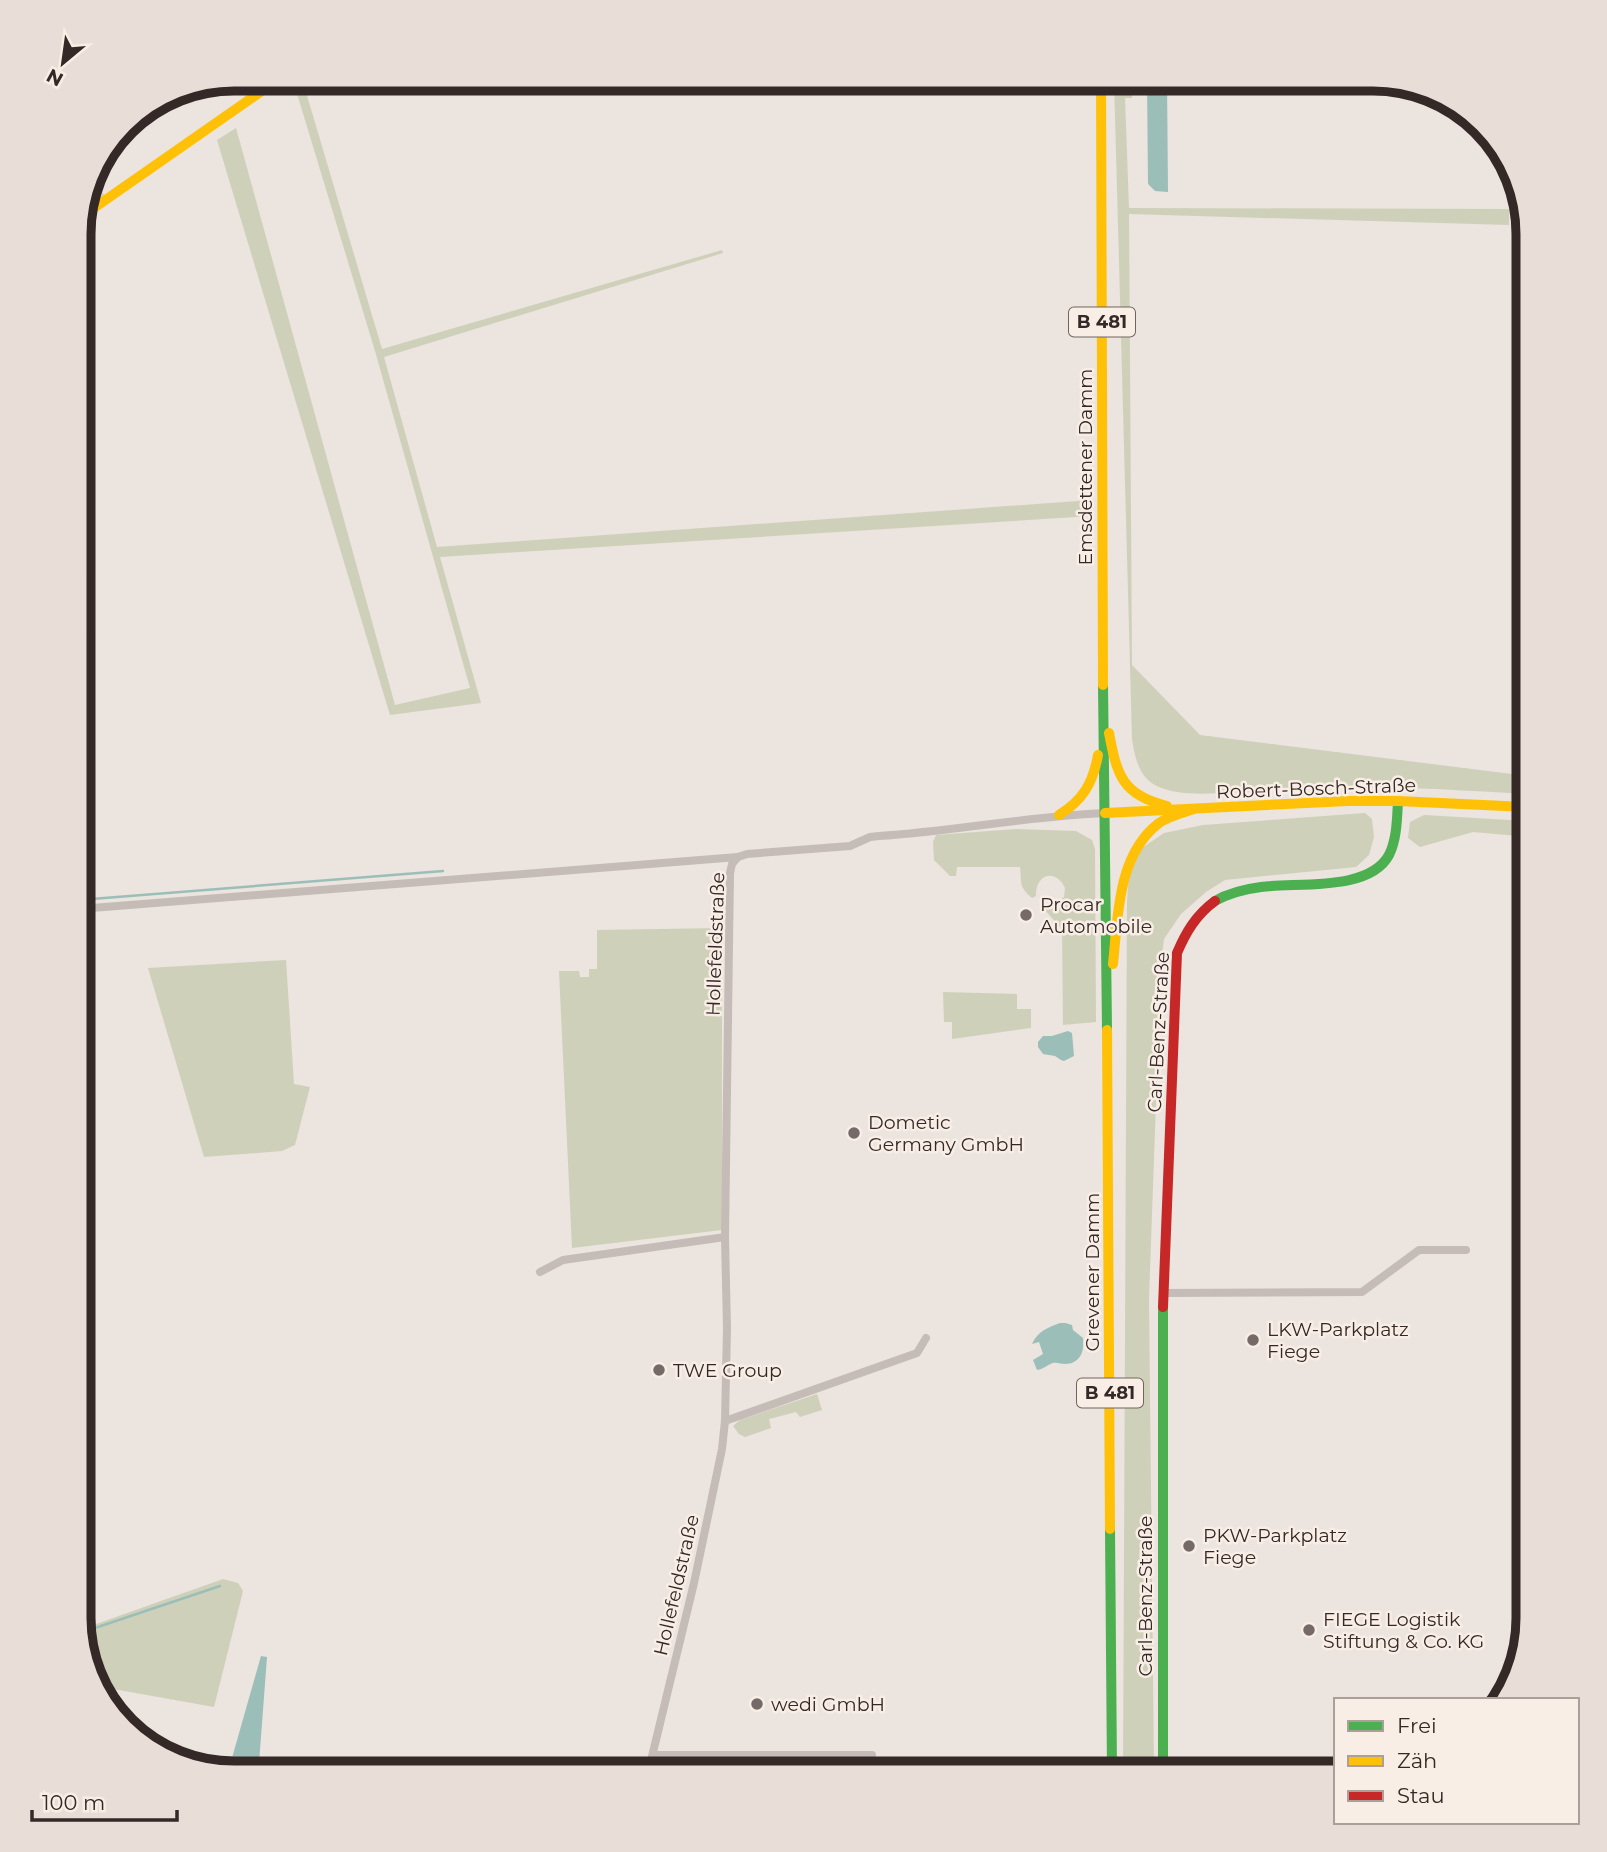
<svg xmlns="http://www.w3.org/2000/svg" width="1607" height="1852" font-family="Montserrat,sans-serif">
	<style>
		.green { fill: #cfd0b9 }
		.water { fill: #9bbeb9 }
		.lines { fill: none; stroke-linecap: round; stroke-linejoin: round }
		.stream { stroke: #9bbeb9; stroke-width: 2.5 }
		.street { stroke: #c5bcb8; stroke-width: 8 }
		.fast { stroke: #4caf50; stroke-width: 10 }
		.slow { stroke: #ffc107; stroke-width: 10 }
		.jam { stroke: #c62828; stroke-width: 10 }
		.poi-dot { fill: #756a67; stroke: #f9eee6; stroke-width: 2.5 }
		.labels { text-anchor: middle; stroke-width: 5; stroke-linejoin: round; paint-order: stroke }
		.shield { fill: #f9eee6; stroke: #706460; stroke-width: 2 }
		.shield-label { font-size: 18px; font-weight: bold; fill: #352927 }
		.street-label { font-size: 19px; fill: #352927; stroke: #f9eee6 }
		.poi-label { font-size: 19px; fill: #352927; stroke: #f9eee6; text-anchor: start }
		.rim { fill: none; stroke: #352927; stroke-width: 9 }
	</style>
	<rect width="100%" height="100%" fill="#ebe4df"/>
	<g class="green">
		<path d="M 1114,79 L 1132,79 L 1132,98 L 1125,98 L 1129,208 L 1509,209 L 1509,225 L 1129,214 L 1132,665 L 1200,735 L 1528,776 L 1528,794 C 1471,791 1414,787 1357,787 C 1318,787 1278,790 1239,792 C 1214,793 1183,797 1159,787 C 1139,779 1135,758 1132,739 Z"/>
		<polygon points="303,82 382,349 722,250 723,253 384,357 437,547 1092,500 1092,516 440,557 481,703 390,715 217,140 236,128 395,705 470,688 375,351 295,87"/>
		<polygon points="91,179 105,196 82,212"/>
		<polygon points="1365,813 1372,819 1374,837 1369,855 1356,867 1225,880 1206,892 1181,914 1164,939 1161,962 1149,1299 1154,1773 1123,1773 1127,901 1129,872 1142,848 1164,833 1203,825"/>
		<polygon points="1424,815 1528,821 1528,837 1473,832 1420,847 1408,838 1410,822"/>
		<path d="M 1016,829 L 1076,831 L 1092,840 L 1095,849 L 1096,1022 L 1063,1025 L 1062,929 L 1042,907 L 1043,905 L 1054,905 L 1064,897 L 1065,888 C 1056,868 1035,874 1036,896 L 1032,898 C 1018,886 1022,883 1020,867 L 957,867 L 956,876 L 950,876 L 934,860 L 933,842 L 936,835 Z"/>
		<polygon points="722,928 722,1230 572,1248 559,971 579,971 580,977 589,977 589,969 597,969 597,930"/>
		<polygon points="286,960 294,1084 310,1087 295,1145 282,1151 204,1157 148,968"/>
		<polygon points="943,992 1017,994 1017,1009 1031,1009 1031,1028 952,1039 952,1022 944,1022"/>
		<polygon points="79,1345 94,1401 91,1402 79,1359"/>
		<polygon points="817,1394 822,1410 800,1417 796,1412 769,1419 771,1428 745,1437 739,1434 733,1426 740,1420"/>
		<polygon points="223,1579 238,1583 243,1591 214,1707 102,1687 82,1629"/>
	</g>
	<g class="water">
		<polygon points="1147,79 1167,79 1168,192 1155,191 1148,184"/>
		<polygon points="1068,1031 1072,1033 1074,1056 1064,1061 1061,1060 1055,1056 1043,1054 1038,1047 1038,1042 1043,1036 1052,1036"/>
		<path d="M 1060,1323 L 1065,1323 L 1072,1325 L 1073,1330 L 1083,1338 C 1085,1351 1080,1364 1065,1364 C 1061,1364 1057,1362 1053,1363 C 1047,1365 1044,1369 1037,1370 L 1033,1360 L 1043,1354 L 1039,1342 L 1032,1344 C 1038,1331 1047,1328 1060,1323 Z"/>
		<polygon points="261,1656 267,1657 259,1763 245,1762 242,1773 228,1772"/>
	</g>
	<g class="lines">
		<g class="stream">
			<polyline points="79,900 443,871"/>
			<polyline points="83,1632 220,1586"/>
		</g>
		<g class="street">
			<path d="M 79,909 L 738,857 L 747,854 L 850,846 L 870,837 L 879,836 C 955,831 1030,816 1105,813"/>
			<polyline points="540,1272 563,1260 725,1237"/>
			<polyline points="1163,1293 1362,1292 1419,1250 1466,1250"/>
			<polyline points="725,1421 917,1353 926,1338"/>
			<polyline points="653,1755 872,1755"/>
			<polyline points="648,1773 694,1583 722,1449 725,1421 727,1329 725,1237 730,873 732,864 738,857"/>
		</g>
		<g class="fast">
			<polyline points="1103,685 1107,1030"/>
			<path d="M 1215,901 C 1229,893 1245,889 1261,887 C 1297,882 1369,892 1389,855 C 1397,839 1397,818 1398,801"/>
			<polyline points="1163,1307 1163,1773"/>
			<polyline points="1110,1529 1112,1773"/>
		</g>
		<g class="slow">
			<polyline points="1101,79 1103,685"/>
			<polyline points="81,217 279,79"/>
			<path d="M 1109,733 C 1117,775 1122,795 1167,806"/>
			<polyline points="1105,813 1348,801 1398,801 1528,807"/>
			<path d="M 1059,815 C 1083,800 1093,783 1098,755"/>
			<path d="M 1113,964 C 1118,917 1117,855 1159,823 C 1169,816 1182,813 1194,809"/>
			<polyline points="1107,1030 1110,1529"/>
		</g>
		<path class="jam" d="M 1163,1307 L 1177,953 C 1186,932 1196,915 1215,901"/>
	</g>
	<g class="poi-dot">
		<circle cx="1026" cy="915" r="7"/>
		<circle cx="854" cy="1133" r="7"/>
		<circle cx="1253" cy="1340" r="7"/>
		<circle cx="659" cy="1370" r="7"/>
		<circle cx="1189" cy="1546" r="7"/>
		<circle cx="1309" cy="1630" r="7"/>
		<circle cx="757" cy="1704" r="7"/>
	</g>
	<g class="labels">
		<g class="shield">
			<rect x="1069" y="307.5" width="66" height="29" rx="5"/>
			<rect x="1077" y="1378.5" width="66" height="29" rx="5"/>
		</g>
		<g class="shield-label">
			<text x="1102" y="328">B 481</text>
			<text x="1110" y="1399">B 481</text>
		</g>
		<g class="street-label">
			<text transform="translate(1085 467) rotate(-90)" y="7">Emsdettener Damm</text>
			<text transform="translate(1316 788) rotate(-2)" y="7">Robert-Bosch-Straße</text>
			<text transform="translate(715 944) rotate(-88)" y="7">Hollefeldstraße</text>
			<text transform="translate(1158 1032) rotate(-87)" y="7">Carl-Benz-Straße</text>
			<text transform="translate(1092 1272) rotate(-90)" y="7">Grevener Damm</text>
			<text transform="translate(676 1585) rotate(-77)" y="7">Hollefeldstraße</text>
			<text transform="translate(1145 1596) rotate(-90)" y="7">Carl-Benz-Straße</text>
		</g>
		<g class="poi-label">
			<text x="1040" y="911">Procar<tspan x="1040" dy="22">Automobile</tspan></text>
			<text x="868" y="1129">Dometic<tspan x="868" dy="22">Germany GmbH</tspan></text>
			<text x="1267" y="1336">LKW-Parkplatz<tspan x="1267" dy="22">Fiege</tspan></text>
			<text x="673" y="1377">TWE Group</text>
			<text x="1203" y="1542">PKW-Parkplatz<tspan x="1203" dy="22">Fiege</tspan></text>
			<text x="1323" y="1626">FIEGE Logistik<tspan x="1323" dy="22">Stiftung &amp; Co. KG</tspan></text>
			<text x="771" y="1711">wedi GmbH</text>
		</g>
	</g>
	<path d="M0 0H1607V1852H0ZM234 91H1373A143 143 0 0 1 1516 234V1618A143 143 0 0 1 1373 1761H234A143 143 0 0 1 91 1618V234A143 143 0 0 1 234 91Z" fill="#e9ded7" fill-rule="evenodd"/>
	<path class="rim" d="M234 91H1373A143 143 0 0 1 1516 234V1618A143 143 0 0 1 1373 1761H234A143 143 0 0 1 91 1618V234A143 143 0 0 1 234 91Z"/>
	<rect x="1334" y="1698" width="245" height="126" fill="#f9eee6" stroke="#ab9f9a" stroke-width="2"/>
	<rect x="1348" y="1721" width="35" height="10" fill="#4caf50" stroke="#ab9f9a" stroke-width="2"/>
	<text x="1397" y="1733" font-size="21" fill="#352927">Frei</text>
	<rect x="1348" y="1756" width="35" height="10" fill="#ffc107" stroke="#ab9f9a" stroke-width="2"/>
	<text x="1397" y="1768" font-size="21" fill="#352927">Zäh</text>
	<rect x="1348" y="1791" width="35" height="10" fill="#c62828" stroke="#ab9f9a" stroke-width="2"/>
	<text x="1397" y="1803" font-size="21" fill="#352927">Stau</text>
	<g transform="translate(63 63) rotate(209)" stroke="#f9eee6" stroke-width="5" paint-order="stroke">
	<path d="M0-5L12 26L0 18L-12 26Z" fill="#352927"/>
	<text y="-10" font-size="19" font-weight="bold" text-anchor="middle" fill="#352927">N</text>
	</g>
	<path d="M32 1810v10h145v-10" fill="none" stroke="#352927" stroke-width="3.5"/>
	<text x="42" y="1810" font-size="21" fill="#352927" stroke="#f9eee6" stroke-width="5" paint-order="stroke">100 m</text>
</svg>
